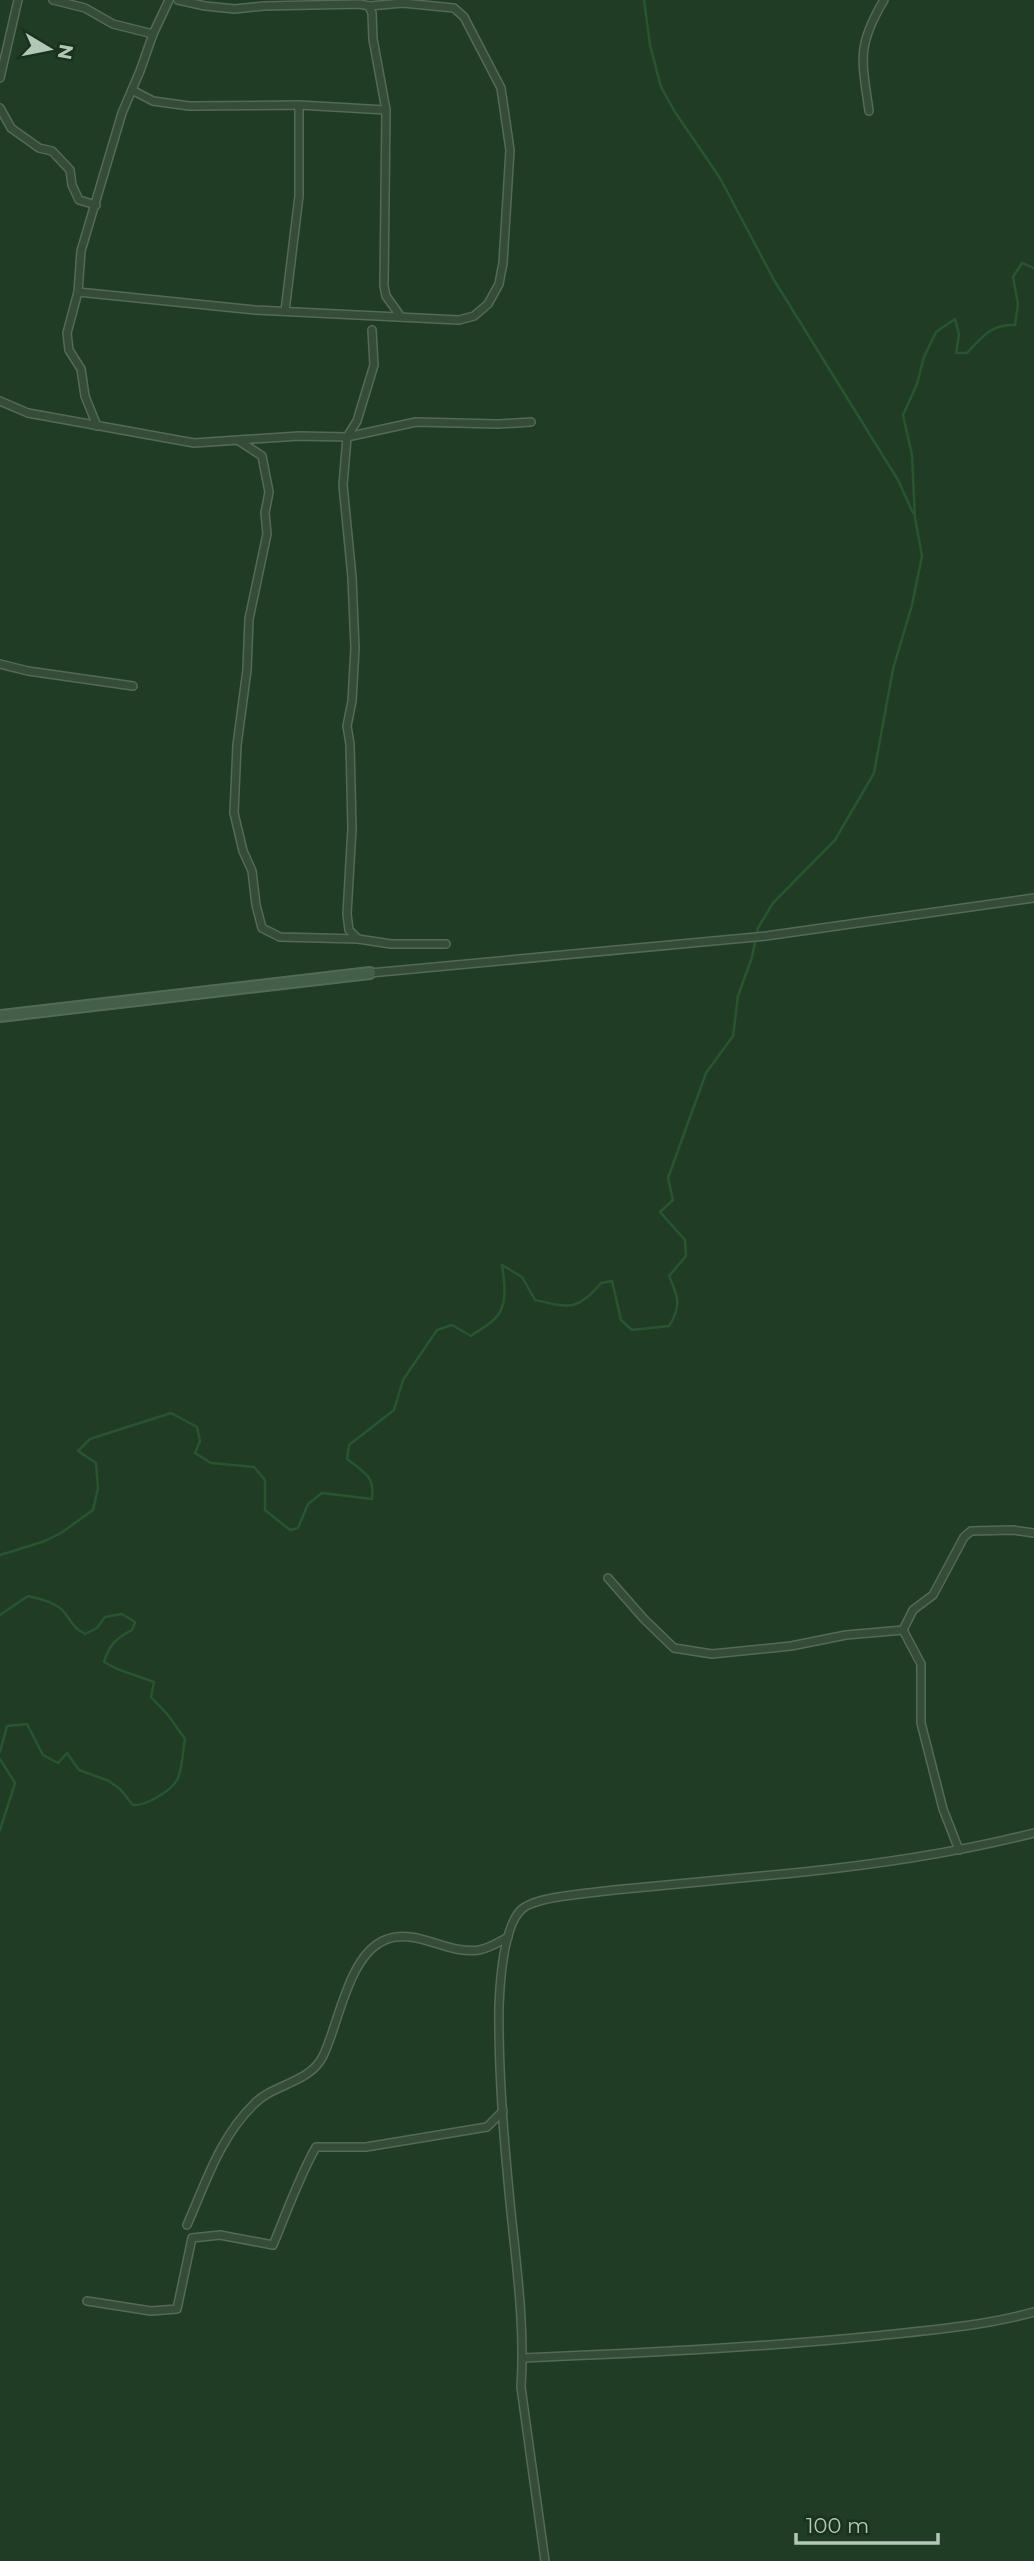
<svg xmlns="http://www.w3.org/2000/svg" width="1034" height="2561" font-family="Montserrat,sans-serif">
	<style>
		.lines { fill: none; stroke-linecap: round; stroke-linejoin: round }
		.stream { stroke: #285530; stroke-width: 2.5 }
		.street-casing { stroke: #536a57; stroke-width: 10 }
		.secondary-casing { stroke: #536a57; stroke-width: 14 }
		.street { stroke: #354c39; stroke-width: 7 }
		.secondary { stroke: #435f49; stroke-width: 10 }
	</style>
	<rect width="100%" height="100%" fill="#213c25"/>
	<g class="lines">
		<g class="stream">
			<polyline points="644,0 650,45 661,87 675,112 720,178 774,280 898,480 913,513"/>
			<path d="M 0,1555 L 45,1541 L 61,1533 L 93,1510 L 98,1488 L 96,1463 L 78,1451 L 90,1439 L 171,1413 L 197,1427 L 200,1441 L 195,1453 L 211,1463 L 254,1467 L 265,1480 L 265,1510 L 290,1530 L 298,1528 L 308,1504 L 322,1493 L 372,1499 C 375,1476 364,1472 347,1459 L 349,1445 L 394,1410 L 403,1380 L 437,1330 L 452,1325 L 471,1336 C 479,1330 493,1323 498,1315 C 508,1302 504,1279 502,1265 L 522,1277 L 535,1300 C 568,1308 578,1311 601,1283 L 612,1281 L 621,1320 L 632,1330 L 669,1326 C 682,1306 678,1296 669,1276 L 686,1256 L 685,1240 L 660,1212 L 673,1200 L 668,1178 L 706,1073 L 733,1036 L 738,996 L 752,957 L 758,928 L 773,903 L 835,840 L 874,773 L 893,669 L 912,605 L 922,556 L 915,518 L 912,455 L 903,415 L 917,384 L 924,357 L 936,332 L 955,319 L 959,335 L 956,353 L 967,353 C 983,336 991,324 1015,325 L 1018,304 L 1013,277 L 1022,263 L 1034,268"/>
			<path d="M 0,1615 L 28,1596 C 41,1599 56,1602 65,1613 C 72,1623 74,1628 85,1634 L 97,1628 L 105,1617 L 122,1614 L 135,1622 L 132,1630 C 116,1638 109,1645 104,1662 L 117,1669 L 154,1682 L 151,1697 L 168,1715 L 185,1739 C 183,1749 182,1772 177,1780 C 171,1791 146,1806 133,1805 L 120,1789 L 109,1781 L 79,1770 L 67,1753 L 58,1763 L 43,1755 L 27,1724 L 7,1726 L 0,1752"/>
			<polyline points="0,1759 15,1783 0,1830"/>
		</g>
		<g class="street-casing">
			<g id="street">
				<polyline points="53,0 85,8 113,24 153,34"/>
				<polyline points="369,6 372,13 373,39 386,110 384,286 386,296 401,317"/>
				<polyline points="0,78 18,0"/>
				<polyline points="132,90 153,101 189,106 299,105 386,110"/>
				<polyline points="0,108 11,128 39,148 52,151 70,170 72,185 79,200 96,205"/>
				<path d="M 869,111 C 862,60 856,47 884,0"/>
				<polyline points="78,292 255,310 459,320 474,316 488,304 499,284 503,263 510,150 501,88 464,17 454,8 403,3 369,6 360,4 264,6 235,9 205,6 178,0"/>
				<polyline points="285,311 299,196 299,105"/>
				<polyline points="372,330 374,365 357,421 347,437 343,485 352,577 355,648 352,701 347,726 350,744 352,828 347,914 349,930 358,939 391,944 446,944"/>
				<polyline points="0,401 28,413 194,443 299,436 347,437 416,422 498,424 531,422"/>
				<polyline points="97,426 85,396 81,369 69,350 67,333 78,292 81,251 122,113 140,71 153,34 169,0"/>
				<polyline points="239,441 262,456 269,492 265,513 267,534 249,619 247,670 237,745 234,813 243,851 252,871 256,905 262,928 280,937 358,939"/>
				<polyline points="0,664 28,671 133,686"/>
				<polyline points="370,973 766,936 1034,898"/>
				<polyline points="608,1578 644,1619 674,1648 712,1654 791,1646 846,1635 903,1630 913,1610 933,1595 964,1537 971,1531 1013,1530 1034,1533"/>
				<polyline points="903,1630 921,1664 921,1723 943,1809 959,1850"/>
				<path d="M 187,2225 C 206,2182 220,2137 254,2104 C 273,2084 310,2083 323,2056 C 339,2024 348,1955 385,1940 C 416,1927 447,1955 479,1950 C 490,1948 499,1942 508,1937"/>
				<path d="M 87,2301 L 151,2311 L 177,2309 L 192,2238 L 220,2235 L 273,2245 C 287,2212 298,2179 316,2147 L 366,2147 L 487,2127 L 503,2111"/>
				<path d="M 523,2358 C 637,2353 751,2348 865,2337 C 921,2331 979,2327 1034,2312"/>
				<path d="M 545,2561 L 521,2387 C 525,2329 517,2270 511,2212 C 504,2144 498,2075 499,2006 C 500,1982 503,1926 522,1909 C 537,1896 593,1893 614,1890 C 674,1884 734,1879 794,1873 C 874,1865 956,1853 1034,1833"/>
			</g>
		</g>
		<g class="secondary-casing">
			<polyline id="secondary" points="0,1016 370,973"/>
		</g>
		<use href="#street" class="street"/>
		<use href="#secondary" class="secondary"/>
	</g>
	<g transform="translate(49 49) rotate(100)" stroke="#1a311e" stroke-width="5" paint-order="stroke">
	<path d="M0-5L12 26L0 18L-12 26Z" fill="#b0c8b5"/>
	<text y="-10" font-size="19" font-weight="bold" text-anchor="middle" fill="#b0c8b5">N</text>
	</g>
	<path d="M796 2533v10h142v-10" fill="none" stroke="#b0c8b5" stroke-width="3.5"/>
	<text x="806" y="2533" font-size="21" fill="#b0c8b5" stroke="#1a311e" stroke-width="5" paint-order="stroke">100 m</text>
</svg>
